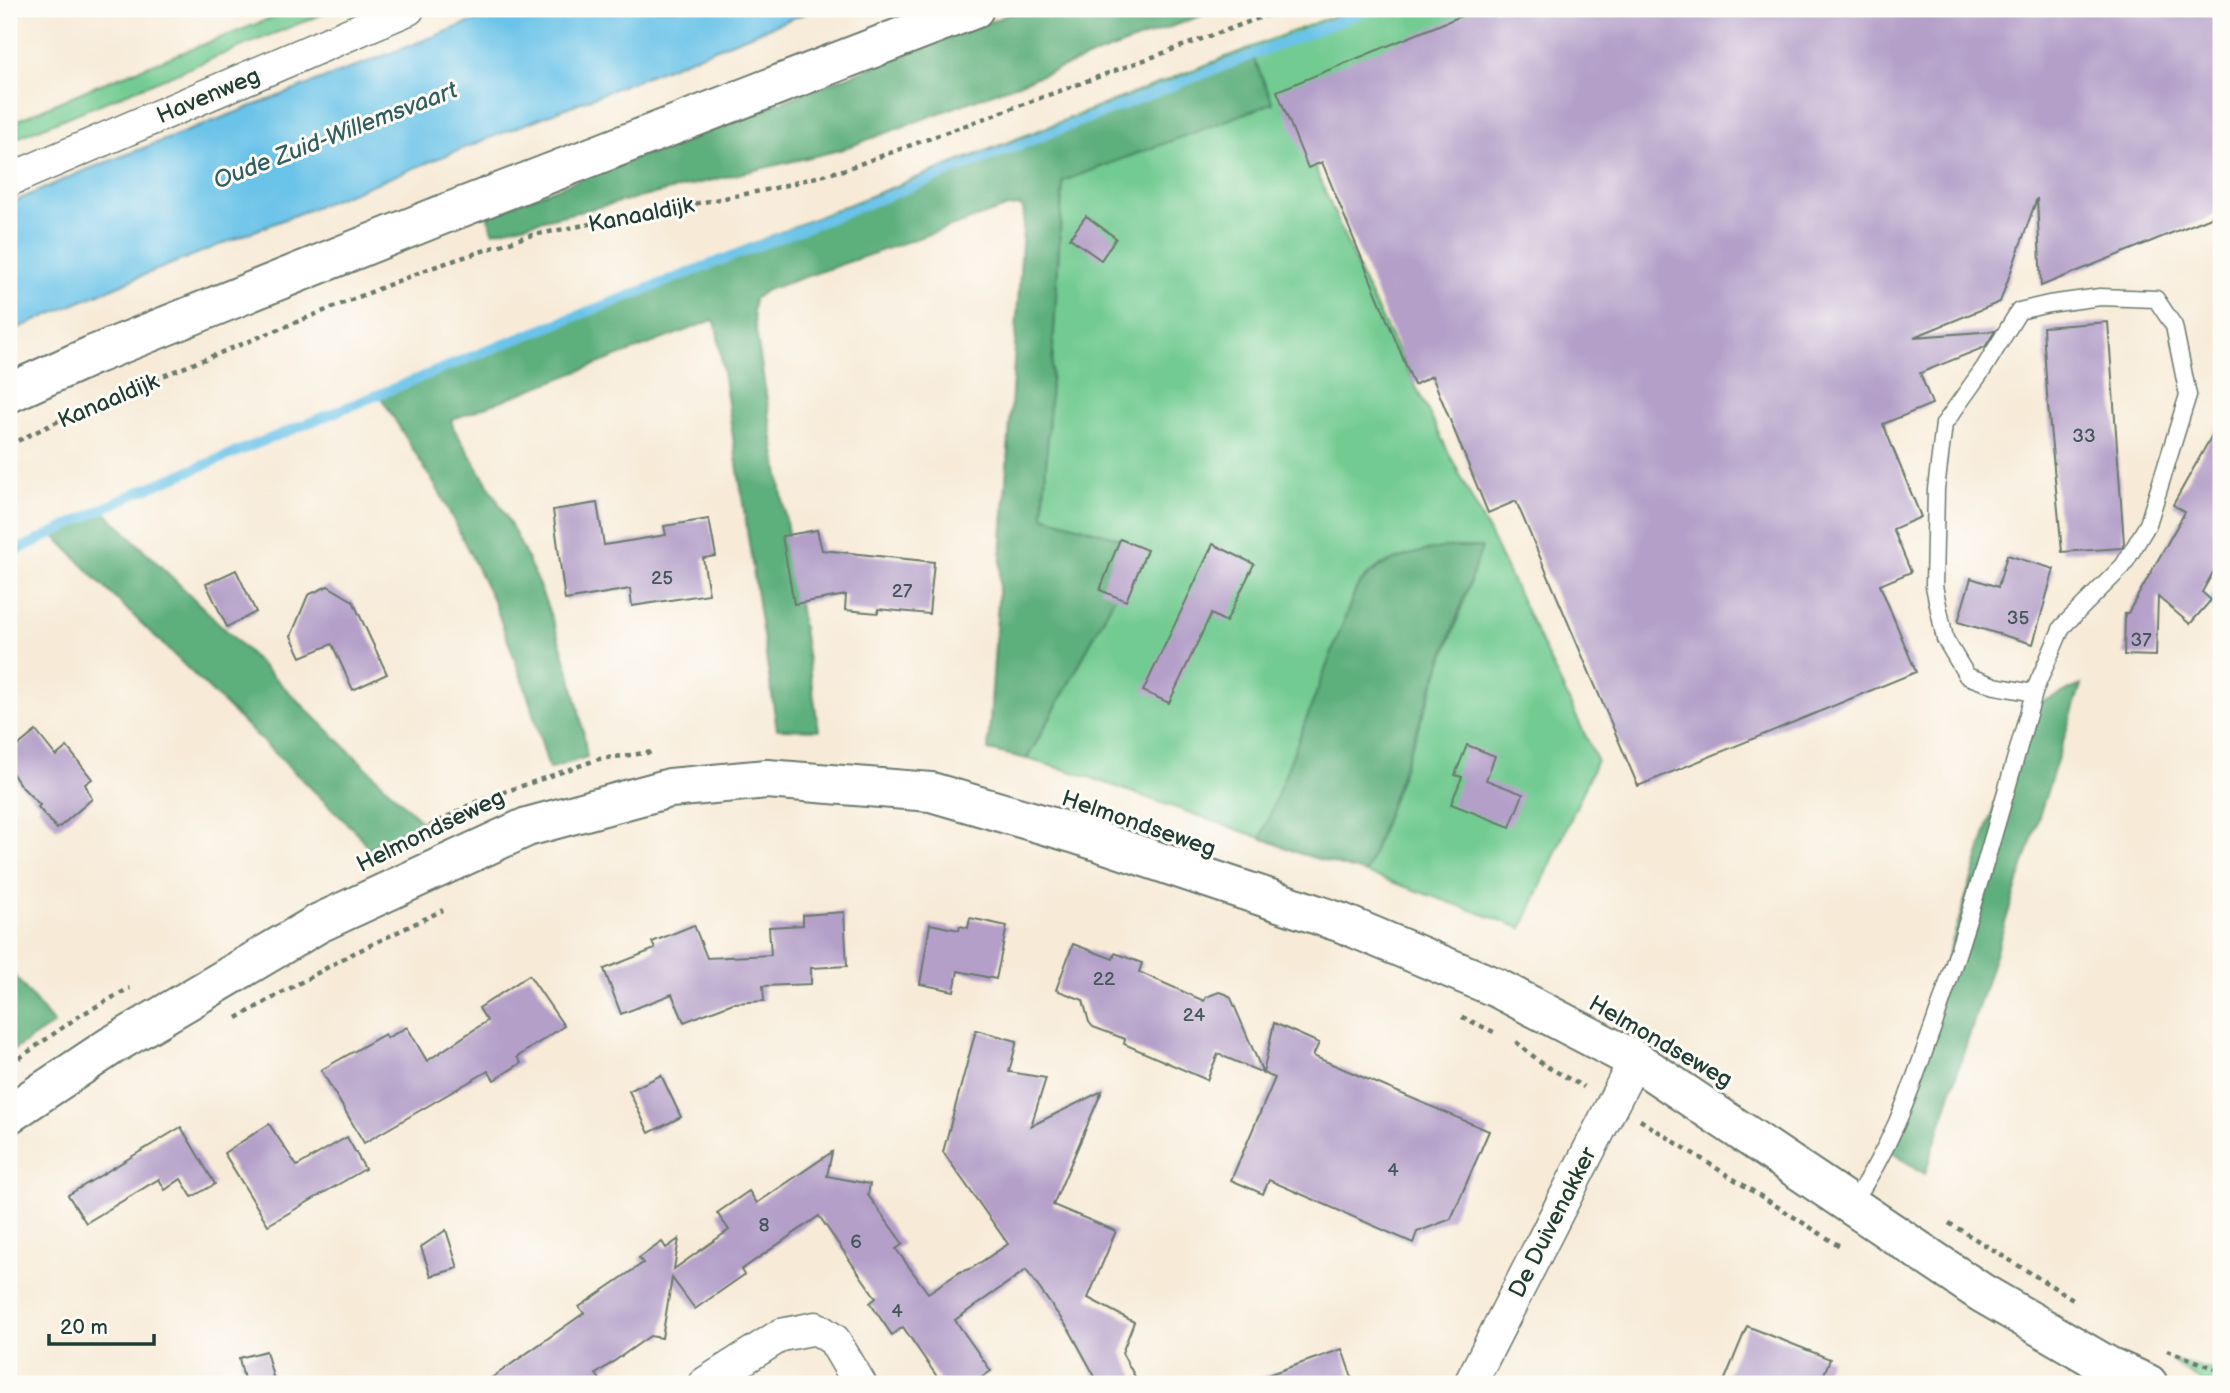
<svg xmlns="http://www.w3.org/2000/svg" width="2230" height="1393" font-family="'Balsamiq Sans',sans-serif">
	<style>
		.green { fill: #72cb91; stroke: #488462; stroke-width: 2 }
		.forest { fill: #5daf7b; stroke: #3e7658; stroke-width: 2 }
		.water { fill: #6ac3e8; stroke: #44808e; stroke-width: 2 }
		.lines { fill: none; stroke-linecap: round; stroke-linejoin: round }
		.stream { stroke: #6ac3e8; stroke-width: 10 }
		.building { fill: #b39fc8 }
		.lane-casing { stroke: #6b7a6d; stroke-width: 19 }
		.street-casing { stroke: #6b7a6d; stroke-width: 35 }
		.secondary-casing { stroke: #6b7a6d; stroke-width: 42 }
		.path { stroke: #6b7a6d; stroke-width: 4.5; stroke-dasharray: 5 5; stroke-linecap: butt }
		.lane { stroke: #fff; stroke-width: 16 }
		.street { stroke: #fff; stroke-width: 32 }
		.secondary { stroke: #fff; stroke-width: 38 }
		.labels { text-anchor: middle; stroke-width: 6; stroke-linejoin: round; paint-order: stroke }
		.number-label { font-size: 19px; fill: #445659 }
		.street-label { font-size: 23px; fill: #1f3d34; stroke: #fdfcf7 }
		.water-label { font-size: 24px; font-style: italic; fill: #325e61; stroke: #fdfcf7 }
	</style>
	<rect width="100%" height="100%" fill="#fdfcf7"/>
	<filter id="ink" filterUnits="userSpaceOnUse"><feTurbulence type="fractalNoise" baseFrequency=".0143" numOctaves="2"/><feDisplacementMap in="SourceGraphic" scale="14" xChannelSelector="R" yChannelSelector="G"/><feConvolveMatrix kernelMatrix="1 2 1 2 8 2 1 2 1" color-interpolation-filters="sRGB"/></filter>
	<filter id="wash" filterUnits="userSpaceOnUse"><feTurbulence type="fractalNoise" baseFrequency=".00686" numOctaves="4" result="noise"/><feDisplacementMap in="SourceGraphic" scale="28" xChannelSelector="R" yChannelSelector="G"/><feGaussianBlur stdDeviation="1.57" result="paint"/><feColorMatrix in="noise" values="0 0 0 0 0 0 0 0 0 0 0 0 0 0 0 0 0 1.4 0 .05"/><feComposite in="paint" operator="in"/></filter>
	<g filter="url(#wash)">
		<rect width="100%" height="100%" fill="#f7ebd8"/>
		<g class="green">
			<polygon points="295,9 335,9 9,141 9,124 93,87"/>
			<polygon points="1352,9 1493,9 1284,94 1363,281 1493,541 1597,760 1522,928 1366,873 1457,621 1481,547 1382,564 1365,577 1356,589 1261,838 1080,774 1027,759 1073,676 1133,562 1118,538 1043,516 1063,181 1273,103 1249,48"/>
			<polygon points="2171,1360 2221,1372 2221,1384 2204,1384"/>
		</g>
		<g class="forest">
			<polygon points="1023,9 1219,9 840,150 493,232 487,215"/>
			<path d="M 1249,48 L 1273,103 L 1063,181 L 1043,516 L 1118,538 L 1133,553 L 1133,562 L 1073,676 L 1027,759 L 988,750 L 1024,213 L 1021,206 L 1008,207 L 767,290 L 754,299 L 753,312 L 819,730 L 777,729 L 716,324 L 713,320 L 451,420 L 454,429 C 480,471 506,512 526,556 C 554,617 579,691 587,757 L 549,769 L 528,696 L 494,602 L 441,495 L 379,394 L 873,195 Z"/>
			<polygon points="102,509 423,823 369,849 358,834 102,585 51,532"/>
			<path d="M 1447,547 L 1482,547 L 1366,873 L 1298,853 L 1261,838 L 1356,589 C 1377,560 1413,552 1447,547 Z"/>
			<polygon points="2081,685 1925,1174 1888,1150 2024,709"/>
			<polygon points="9,969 54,1024 9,1053"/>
		</g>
		<polygon class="water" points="505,9 816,9 141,276 9,332 9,204 81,172"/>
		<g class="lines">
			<g class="stream">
				<polyline points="9,554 138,492 476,355 1371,9"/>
				<polyline points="2214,603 2221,589"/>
			</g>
		</g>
		<g id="blocks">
			<g class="building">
				<polygon points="1478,9 2221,9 2221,213 2041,286 2037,198 2000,302 1914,337 1995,331 1985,347 1920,373 1932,404 1883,424 1921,517 1893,529 1911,572 1880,585 1916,672 1638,786 1516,501 1488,513 1432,376 1414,385 1322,162 1308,168 1277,91"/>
				<polygon points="1086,216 1116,238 1101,260 1070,238"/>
				<polygon points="2108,322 2124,543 2122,548 2062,552 2047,395 2043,327"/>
				<polygon points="2221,419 2221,558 2202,592 2211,600 2190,624 2158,597 2156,656 2124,655 2125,613 2128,613 2185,512 2173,505"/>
				<polygon points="597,503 604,545 666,535 664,526 709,519 716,556 703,558 709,594 632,606 630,589 565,600 553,510"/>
				<polygon points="817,530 822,550 934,562 929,614 878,609 878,613 845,610 846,595 794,604 782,536"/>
				<polygon points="1120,539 1147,550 1126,601 1100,590"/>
				<polygon points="1213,544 1254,564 1226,622 1211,614 1169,703 1143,691"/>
				<polygon points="2007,555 2054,569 2033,644 1958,622 1971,578 1998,587"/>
				<polygon points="236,570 256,612 227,627 206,584"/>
				<polygon points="328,586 353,601 387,674 353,690 332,644 301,657 291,636 308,595"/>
				<polygon points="36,731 56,756 67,747 92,779 85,784 92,799 57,829 38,807 40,805 20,785 9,768 9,753"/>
				<polygon points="1467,745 1495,756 1486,780 1523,794 1510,827 1451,804 1462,777 1455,775"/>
				<polygon points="844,912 847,966 811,968 811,984 763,986 764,1001 733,1003 684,1022 672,994 621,1014 604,969 655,949 652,942 694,925 707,958 771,955 769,927 803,925 803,915"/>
				<polygon points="970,918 1007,926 996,979 958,971 954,991 920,984 930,924 959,930 960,926 968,928"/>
				<polygon points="1073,944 1113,959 1115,953 1142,963 1139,972 1204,1001 1206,997 1219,992 1226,994 1231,998 1263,1073 1274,1023 1319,1043 1313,1056 1489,1131 1451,1219 1417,1232 1413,1243 1269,1180 1263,1194 1231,1180 1275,1078 1218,1054 1207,1080 1124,1044 1125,1039 1093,1027 1089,1022 1083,1000 1056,990"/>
				<polygon points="529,975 564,1026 517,1057 521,1063 494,1080 488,1071 364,1143 321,1070 385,1034 387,1038 407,1027 427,1061 487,1021 479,1008"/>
				<polygon points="976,1030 1017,1041 1009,1072 1046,1078 1031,1126 1102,1091 1053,1205 1116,1231 1088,1298 1134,1322 1122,1353 1139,1384 1099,1384 1070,1331 1026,1270 955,1320 991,1371 972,1384 942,1384 903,1327 892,1335 870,1303 876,1298 819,1216 741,1270 744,1275 695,1309 672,1278 662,1338 650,1336 596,1374 603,1384 483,1384 584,1313 579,1307 643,1263 639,1258 662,1242 666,1248 679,1239 674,1269 729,1230 717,1213 749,1191 757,1203 832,1152 827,1176 870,1184 868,1195 903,1244 896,1249 928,1293 960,1272 972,1268 1008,1244 943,1152"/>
				<polygon points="661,1075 681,1117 649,1133 629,1091"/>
				<polygon points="269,1124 297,1166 347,1137 365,1169 268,1225 224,1153"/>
				<polygon points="181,1127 215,1184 192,1197 181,1179 165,1190 159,1179 86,1223 68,1195"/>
				<polygon points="446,1230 458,1268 431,1276 421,1247"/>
				<polygon points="1747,1326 1830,1359 1820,1384 1723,1384"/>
				<polygon points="1342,1349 1354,1384 1253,1384 1253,1380"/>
				<polygon points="266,1351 275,1384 245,1384 239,1358"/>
			</g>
		</g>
	</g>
	<g filter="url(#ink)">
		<use href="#blocks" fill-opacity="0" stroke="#6b7a6d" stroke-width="2"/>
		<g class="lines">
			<g class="lane-casing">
				<path id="lane" d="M 1851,1205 C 1893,1145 1911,1089 1935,1021 C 1972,913 2003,803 2034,693 L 2036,687 L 2062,627 L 2123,566 L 2148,524 L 2188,395 L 2174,326 L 2156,299 L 2100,297 L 2049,304 L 2019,311 L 1984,368 L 1944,424 L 1936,489 L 1934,586 L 1945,639 L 1967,676 L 1995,686 L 2034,693"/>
			</g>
			<g class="street-casing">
				<g id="street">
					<polyline points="9,180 408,9"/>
					<polyline points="704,1384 781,1335 816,1328 834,1340 860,1384"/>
					<polyline points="1470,1384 1635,1060"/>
				</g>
			</g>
			<g class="secondary-casing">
				<g id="secondary">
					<polyline points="9,393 91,356 439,216 974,9"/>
					<polyline points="9,1114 111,1046 319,923 527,827 670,788 767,779 931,792 1076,834 1342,923 1497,988 1635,1060 1982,1293 2108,1366 2148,1384"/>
				</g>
			</g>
			<g class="path">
				<polyline points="9,445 96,403 428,269 528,236 771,189 843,170 1284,9"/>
				<polyline points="412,836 473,803 599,759 653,752"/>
				<polyline points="1462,1017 1498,1034"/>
				<polyline points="237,1018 346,957 443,910"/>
				<polyline points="1516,1042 1544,1065 1584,1087"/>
				<polyline points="11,1064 79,1016 130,988"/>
				<polyline points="1640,1120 1843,1248"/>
				<polyline points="1949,1223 2073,1299"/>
				<polyline points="2167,1350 2221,1371"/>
			</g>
			<use href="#lane" class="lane"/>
			<use href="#street" class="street"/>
			<use href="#secondary" class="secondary"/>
		</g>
	</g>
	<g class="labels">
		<g class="number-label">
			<text x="2084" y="442">33</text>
			<text x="662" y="584">25</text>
			<text x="902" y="597">27</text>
			<text x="2018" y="624">35</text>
			<text x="2141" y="646">37</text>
			<text x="1104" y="985">22</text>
			<text x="1194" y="1021">24</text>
			<text x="1393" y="1176">4</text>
			<text x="764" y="1231">8</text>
			<text x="856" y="1248">6</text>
			<text x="897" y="1317">4</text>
		</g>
		<g class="street-label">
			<text transform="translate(208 95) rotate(-23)" y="8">Havenweg</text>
			<text transform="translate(641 214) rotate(-11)" y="8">Kanaaldijk</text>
			<text transform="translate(108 400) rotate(-23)" y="8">Kanaaldijk</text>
			<text transform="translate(1139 823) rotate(19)" y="8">Helmondseweg</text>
			<text transform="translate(430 830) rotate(-26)" y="8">Helmondseweg</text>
			<text transform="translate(1661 1041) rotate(30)" y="8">Helmondseweg</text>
			<text transform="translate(1552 1222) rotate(-63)" y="8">De Duivenakker</text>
		</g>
		<g class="water-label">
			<text transform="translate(335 135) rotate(-21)" y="8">Oude Zuid-Willemsvaart</text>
		</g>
	</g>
	<rect width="2230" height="1393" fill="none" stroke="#fdfcf7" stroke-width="35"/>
	<path d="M49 1334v10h105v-10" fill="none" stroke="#1f3d34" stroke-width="3.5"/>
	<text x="60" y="1334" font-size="21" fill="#1f3d34" stroke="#fdfcf7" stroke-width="5" paint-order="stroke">20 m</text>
</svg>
